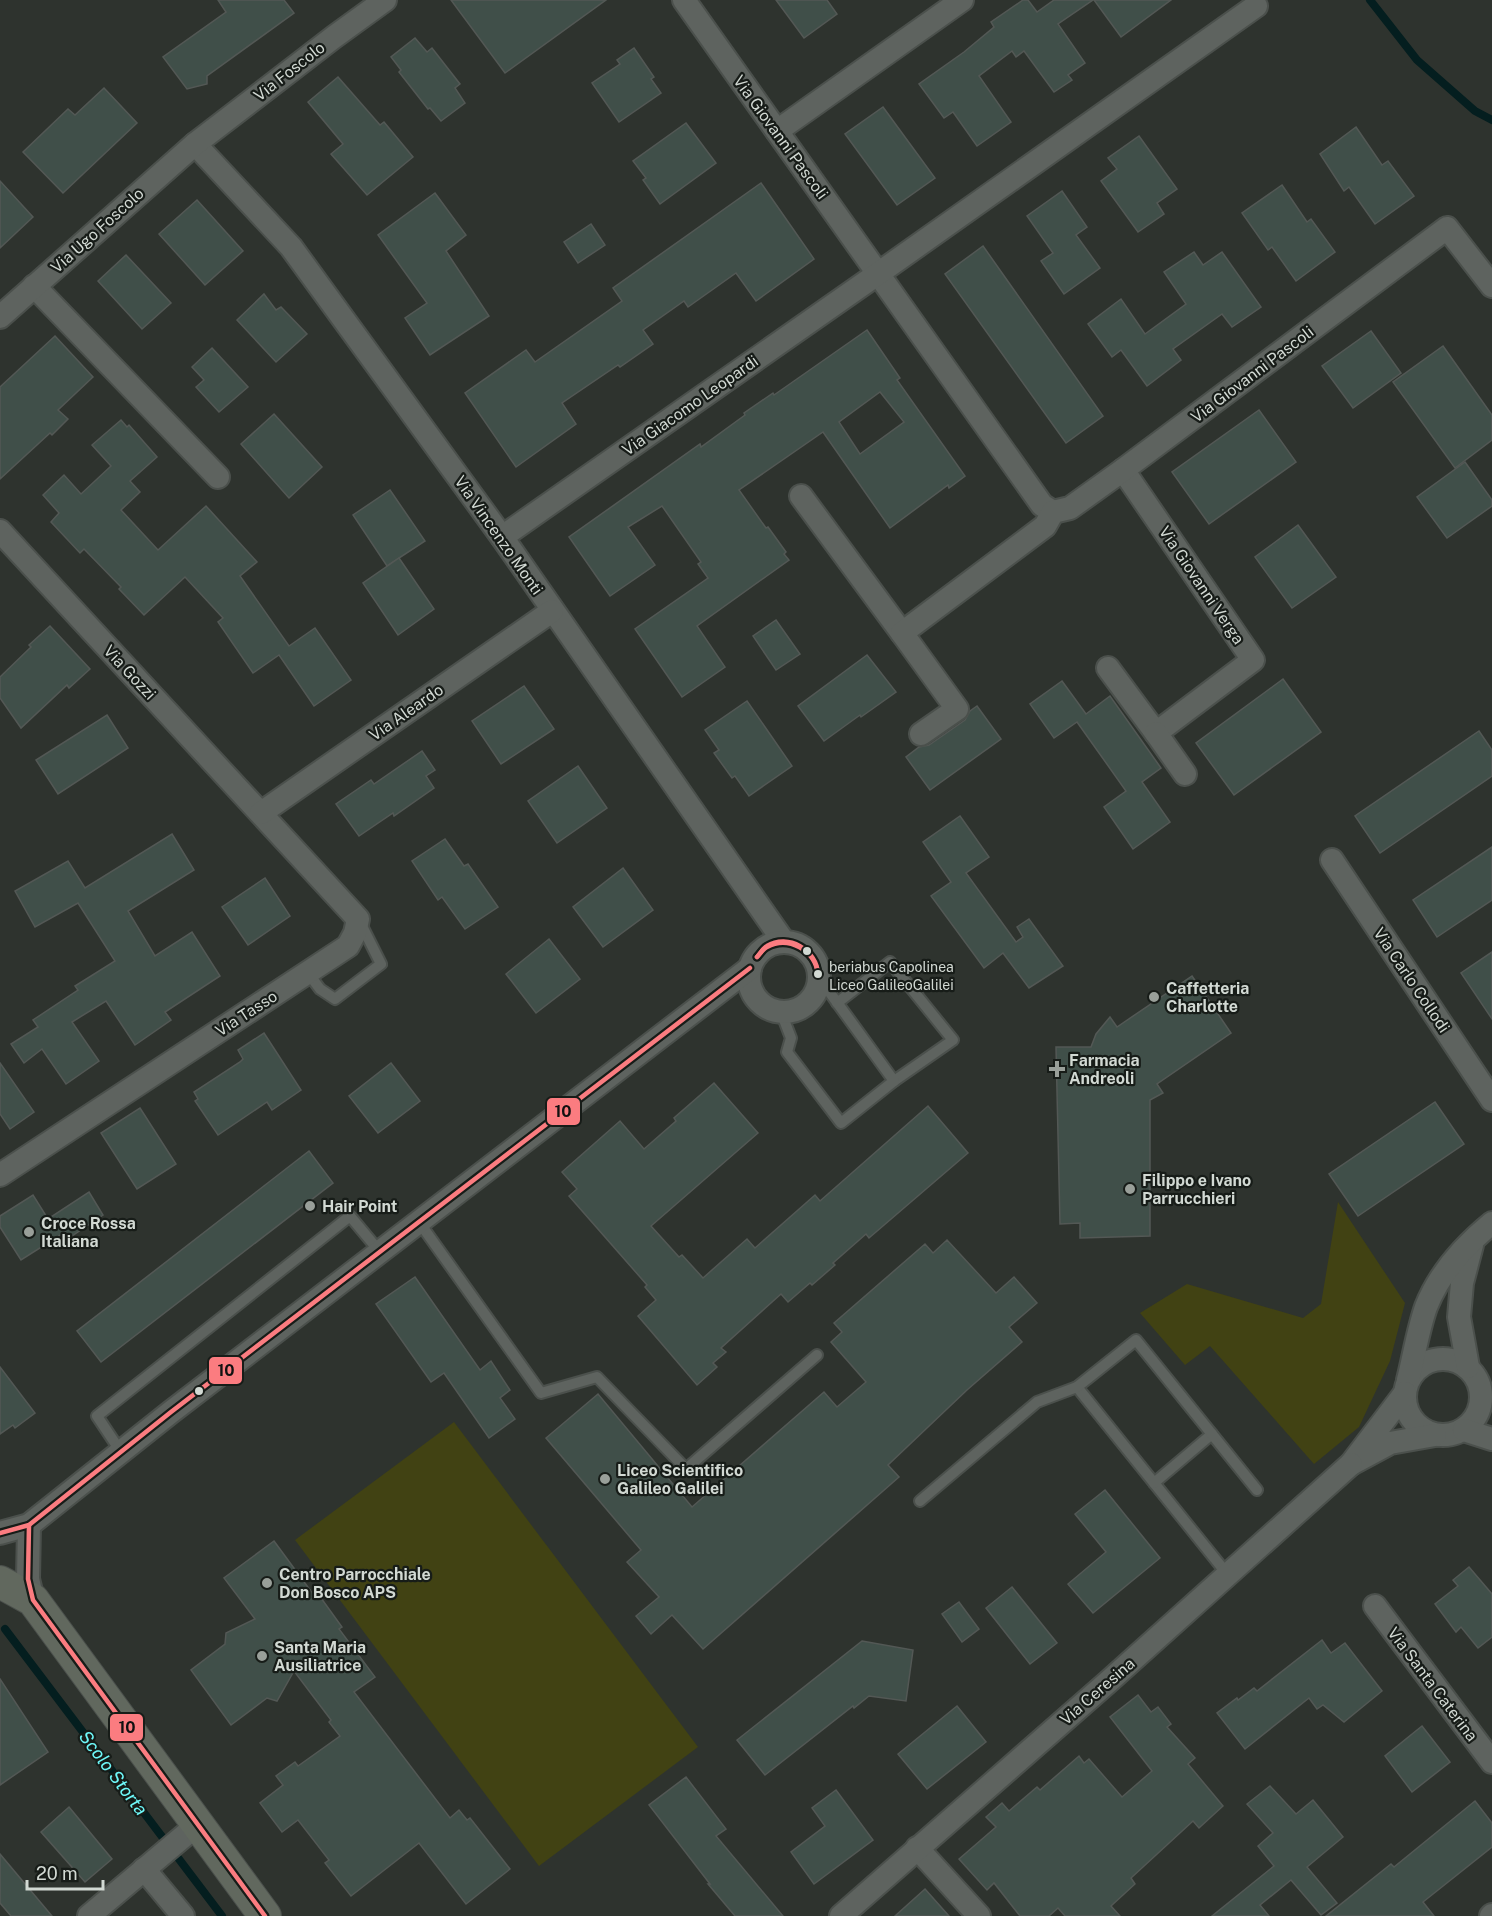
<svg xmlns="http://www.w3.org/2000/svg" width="1492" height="1916" font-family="'Public Sans',sans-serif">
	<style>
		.green { fill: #414213 }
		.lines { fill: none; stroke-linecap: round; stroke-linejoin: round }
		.stream { stroke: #041e1f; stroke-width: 8 }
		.building { fill: #404f49; stroke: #535855; stroke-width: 1.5; fill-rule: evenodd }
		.service-casing { stroke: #4b504c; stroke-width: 14 }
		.minor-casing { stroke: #4b504c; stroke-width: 26 }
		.secondary-casing { stroke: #4b504c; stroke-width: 34 }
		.service { stroke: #5e635f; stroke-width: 10 }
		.minor { stroke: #5e635f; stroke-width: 22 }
		.secondary { stroke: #61685e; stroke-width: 32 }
		.bus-1-casing { stroke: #171c18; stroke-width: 9 }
		.bus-1 { stroke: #fb7c80; stroke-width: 4.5 }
		.bus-dot { fill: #d2d9d3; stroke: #171c18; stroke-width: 2 }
		.poi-dot { fill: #999f99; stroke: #171c18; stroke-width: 2 }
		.labels { text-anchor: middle; stroke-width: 4.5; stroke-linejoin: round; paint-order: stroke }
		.bus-label { font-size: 14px; fill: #d2d9d3; stroke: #171c18; text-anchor: start }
		.street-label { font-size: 16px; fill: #d2d9d3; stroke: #171c18 }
		.poi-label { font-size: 16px; font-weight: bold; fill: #d2d9d3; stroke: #171c18; text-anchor: start }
		.water-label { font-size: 18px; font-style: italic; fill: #6ef8f9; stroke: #171c18 }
		.line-badge { stroke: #171c18; stroke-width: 2 }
		.pale-badge-label { font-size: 16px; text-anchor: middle; font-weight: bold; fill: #111 }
	</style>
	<rect width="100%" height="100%" fill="#2e332e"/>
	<g class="green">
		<polygon points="1338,1202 1405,1303 1390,1361 1359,1427 1314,1464 1210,1346 1185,1365 1140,1313 1187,1284 1303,1318 1321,1304"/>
		<polygon points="454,1422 698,1747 539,1866 295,1540"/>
	</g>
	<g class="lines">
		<g class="stream">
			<polyline points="1370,0 1417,60 1475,111 1492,120"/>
			<polyline points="5,1629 222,1916"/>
		</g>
	</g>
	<g class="building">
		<polygon points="218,0 284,0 294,13 207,76 207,84 187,89 163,57 226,12"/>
		<polygon points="451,0 606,0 505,73"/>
		<polygon points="776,0 827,0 837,14 804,38"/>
		<polygon points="1023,0 1028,0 1037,12 1054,0 1093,0 1058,24 1085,63 1068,75 1072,80 1054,92 1024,51 1016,57 1012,51 979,76 1011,122 977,146 953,112 944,118 919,84 964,52 994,27 991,22"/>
		<polygon points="1094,0 1171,0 1121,37"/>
		<polygon points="415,38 427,52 432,48 460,84 455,88 465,103 441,121 430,108 428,109 399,72 401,70 391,57"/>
		<polygon points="634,48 654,77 651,79 661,93 619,122 592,83 620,64 617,60"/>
		<polygon points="338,77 380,125 384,122 413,157 367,195 331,154 343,144 308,102"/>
		<polygon points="104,88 137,123 63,193 23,152 68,109 75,115"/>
		<polygon points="883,107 935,178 897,205 845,134"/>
		<polygon points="686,123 716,163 660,204 643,180 646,178 633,161"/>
		<polygon points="1356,127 1382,165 1388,161 1414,196 1375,224 1349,187 1344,191 1320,154"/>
		<polygon points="1139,136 1177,189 1157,203 1164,214 1138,232 1101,181 1117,169 1108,158"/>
		<polygon points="0,181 33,217 0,248"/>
		<polygon points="761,183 814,259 756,301 736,273 688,307 684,301 643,330 653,344 620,367 618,365 562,403 576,424 516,467 465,393 526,350 535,362 622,301 613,288"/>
		<polygon points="1282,185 1307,222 1311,219 1335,252 1296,281 1272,247 1268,250 1242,213"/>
		<polygon points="1062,191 1087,227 1076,235 1100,268 1064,294 1041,261 1053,253 1027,216"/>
		<polygon points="435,193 466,235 446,251 489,316 430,355 405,318 427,303 378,235"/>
		<polygon points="197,200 243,251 205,285 159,234"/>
		<polygon points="591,224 605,245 578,263 564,242"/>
		<polygon points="983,246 1103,416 1066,443 945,274"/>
		<polygon points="1194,252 1203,265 1222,252 1261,307 1232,327 1222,314 1173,349 1181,360 1147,386 1121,350 1112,357 1088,324 1121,299 1145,334 1186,304 1164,272"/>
		<polygon points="126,255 171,303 142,329 98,281"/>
		<polygon points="264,294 276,310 281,307 307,334 276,362 237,320"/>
		<path d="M 867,330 L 900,378 L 897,380 L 965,476 L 949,488 L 948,485 L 890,528 L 823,432 L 739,490 L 766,528 L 768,527 L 786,552 L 784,554 L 789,560 L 697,626 L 725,667 L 682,697 L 635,629 L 708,578 L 698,564 L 701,562 L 662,506 L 628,527 L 655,565 L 610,596 L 569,537 L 700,444 L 701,447 L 745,415 L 744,413 L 773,393 L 774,395 ZM 880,392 L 904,422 L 860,454 L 839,422 Z"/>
		<polygon points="1371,331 1401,373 1353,408 1322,366"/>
		<polygon points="55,336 93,377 58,410 68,419 52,435 50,433 0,479 0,387"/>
		<polygon points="1443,346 1492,415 1492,440 1455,468 1393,382"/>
		<polygon points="212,348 248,387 219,412 196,387 204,380 192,367"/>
		<polygon points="1259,410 1296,462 1209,524 1172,472"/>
		<polygon points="274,414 322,467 289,498 241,444"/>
		<polygon points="121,420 127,427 129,425 157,457 130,481 140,492 121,510 158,550 206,506 257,562 240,576 289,646 315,628 351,680 314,706 279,655 253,673 218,622 223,618 185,577 144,615 119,589 121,587 84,549 80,553 51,522 59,513 43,495 64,475 81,494 111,466 92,445"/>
		<polygon points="1465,462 1492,500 1492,506 1447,538 1417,497"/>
		<polygon points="390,490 425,541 387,566 353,515"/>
		<polygon points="1298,525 1336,577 1292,608 1255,557"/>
		<polygon points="399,558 434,609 398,635 363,583"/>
		<polygon points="776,620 800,654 776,670 753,636"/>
		<polygon points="50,626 90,669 69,688 67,685 21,728 0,698 0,677 31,647 29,645"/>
		<polygon points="867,655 896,692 861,717 860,715 824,741 798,706"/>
		<polygon points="1283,679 1321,732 1234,795 1196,743"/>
		<polygon points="1062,681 1086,714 1110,696 1161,768 1142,782 1170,822 1133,849 1104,807 1126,791 1077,722 1054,738 1030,704"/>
		<polygon points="524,686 554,729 501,764 472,721"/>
		<polygon points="747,701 792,766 749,796 735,776 732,778 714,753 719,750 705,730"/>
		<polygon points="977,706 1001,739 930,790 906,757 919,747 929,745 965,720 970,711"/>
		<polygon points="107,715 128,748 58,794 36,760"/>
		<polygon points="1479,731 1492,750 1492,776 1380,853 1355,816"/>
		<polygon points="422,751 435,770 426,776 434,788 394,816 393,813 359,836 336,804 371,780 374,784"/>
		<polygon points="578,766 607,808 557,843 528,801"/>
		<polygon points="960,816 989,857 966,873 1016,942 1023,937 1017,927 1029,919 1063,966 1029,988 1003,953 984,968 931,896 951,882 923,842"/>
		<polygon points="172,834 194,870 128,911 155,956 192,932 220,976 165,1012 171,1020 135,1045 106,1001 72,1022 99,1061 66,1084 42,1049 24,1063 11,1044 38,1027 33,1020 78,990 75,986 115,961 78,903 35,927 15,891 68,861 85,888"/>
		<polygon points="445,839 464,866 468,864 498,907 465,929 442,897 438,900 412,861"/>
		<polygon points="1492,847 1492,900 1437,937 1413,900"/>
		<polygon points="623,868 653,910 603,947 573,907"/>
		<polygon points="265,878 290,916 248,945 222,907"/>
		<polygon points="549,939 580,979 536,1013 506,974"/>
		<polygon points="1492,952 1492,1019 1461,973"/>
		<polygon points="1192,976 1231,1033 1157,1084 1163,1093 1150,1100 1150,1236 1080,1238 1080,1223 1060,1224 1056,1047 1091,1047 1096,1034 1110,1017 1117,1027"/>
		<polygon points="264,1033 301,1090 272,1110 267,1102 218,1135 195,1101 198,1099 194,1092 240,1062 243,1059 238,1050"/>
		<polygon points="0,1063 34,1112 10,1129 0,1114"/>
		<polygon points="391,1063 420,1101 378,1133 349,1096"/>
		<polygon points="714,1083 758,1133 651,1226 679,1257 682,1255 703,1278 747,1239 755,1248 815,1195 820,1201 928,1106 968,1153 869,1238 866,1234 833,1263 835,1265 812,1285 810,1283 788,1302 781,1294 721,1348 726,1352 713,1363 717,1367 697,1385 638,1316 656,1300 645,1287 647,1285 569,1196 577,1189 562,1172 620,1121 644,1149 676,1121 674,1118"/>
		<polygon points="1435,1102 1464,1144 1358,1216 1329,1174"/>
		<polygon points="140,1108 176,1164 137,1189 101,1133"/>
		<polygon points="309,1151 333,1183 101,1362 77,1331"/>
		<polygon points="89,1192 103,1215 69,1238 65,1232 21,1260 0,1227 0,1216 33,1195 48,1219"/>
		<polygon points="947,1240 996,1293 1014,1277 1037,1303 1009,1327 1022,1342 967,1390 888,1465 899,1477 703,1649 672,1615 651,1634 636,1616 659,1597 627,1562 641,1550 546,1438 598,1394 692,1507 824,1392 837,1407 866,1382 831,1342 842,1332 834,1323 925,1244 933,1253"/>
		<polygon points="415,1277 480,1370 491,1361 510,1390 500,1398 515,1419 489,1438 444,1373 431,1382 376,1304"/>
		<polygon points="0,1367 35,1413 15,1428 13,1425 0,1434"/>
		<polygon points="1105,1490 1160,1558 1093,1613 1068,1584 1106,1552 1075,1514"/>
		<polygon points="274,1541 313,1594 316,1591 342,1627 339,1629 375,1677 354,1692 450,1818 459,1810 467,1820 470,1818 510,1869 466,1904 419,1843 351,1896 325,1863 329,1860 298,1820 282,1832 260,1803 283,1785 276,1776 295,1762 298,1766 340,1736 329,1722 331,1720 294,1671 277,1701 267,1698 231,1725 191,1670 225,1644 226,1633 255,1619 224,1578"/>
		<polygon points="1469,1567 1492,1594 1492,1637 1478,1648 1461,1627 1456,1632 1435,1604 1458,1586 1453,1580"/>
		<polygon points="1012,1587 1057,1643 1030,1664 986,1608"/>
		<polygon points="959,1602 979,1629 962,1642 942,1614"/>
		<polygon points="1322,1640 1331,1653 1345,1643 1382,1691 1344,1722 1323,1705 1317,1709 1309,1698 1245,1749 1217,1713 1237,1698 1238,1700 1254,1688 1257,1691"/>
		<polygon points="862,1641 913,1650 906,1701 869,1696 854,1708 853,1706 765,1775 737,1740"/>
		<polygon points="0,1679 48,1752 0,1785"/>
		<polygon points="1138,1695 1151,1712 1158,1707 1171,1724 1167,1727 1195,1758 1188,1764 1223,1806 1199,1828 1193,1821 1131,1878 1135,1884 1111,1906 1120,1916 1065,1916 1058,1908 1049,1916 1020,1916 994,1883 987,1890 959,1859 996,1827 986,1817 1002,1803 1009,1811 1037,1787 1040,1790 1079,1756 1084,1763 1089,1759 1122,1797 1152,1771 1110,1717"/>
		<polygon points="957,1706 986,1742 927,1789 898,1754"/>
		<polygon points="1422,1726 1450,1762 1412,1792 1385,1756"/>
		<polygon points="686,1777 726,1829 716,1836 783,1916 735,1916 708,1884 710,1884 649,1805"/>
		<polygon points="1270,1786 1296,1814 1313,1800 1343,1837 1307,1867 1337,1903 1321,1915 1291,1880 1260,1905 1269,1916 1212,1916 1274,1866 1258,1846 1273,1833 1247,1804"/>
		<polygon points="836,1790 873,1840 814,1884 791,1852 825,1826 812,1808"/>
		<polygon points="1475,1801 1492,1823 1492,1847 1423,1902 1434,1916 1326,1916 1391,1864 1394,1867"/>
		<polygon points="69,1807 112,1859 85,1882 41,1832"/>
		<polygon points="0,1854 52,1916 11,1916 0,1903"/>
		<polygon points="925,1889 949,1916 895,1916"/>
	</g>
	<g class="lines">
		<g class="service-casing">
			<g id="service">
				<polyline points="308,973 320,989 335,999 381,964 360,922"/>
				<polyline points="837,1003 890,962 953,1040 894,1081"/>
				<polyline points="781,1012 791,1038 787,1052 841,1123 894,1081 820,979"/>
				<polyline points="419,1222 541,1393 597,1377 686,1469 817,1355"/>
				<polyline points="1077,1387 1228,1575"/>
				<polyline points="121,1452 97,1416 350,1216 380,1252"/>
				<polyline points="1154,1483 1212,1434"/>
				<polyline points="920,1501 1037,1402 1077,1387 1136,1340 1257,1490"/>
			</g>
		</g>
		<g class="minor-casing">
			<g id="minor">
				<polyline points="684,0 1042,505 1053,512"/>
				<polyline points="777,131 962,0"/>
				<polyline points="195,144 291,247 502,537 784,942"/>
				<polyline points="34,286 218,477"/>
				<polyline points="0,317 195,144 334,37 385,0"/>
				<polyline points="801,496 902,633"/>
				<polyline points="0,531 358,919 355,933 348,946 0,1175"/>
				<polyline points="502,537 879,273 1256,6"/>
				<polyline points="1108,668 1156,733 1253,660 1123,470"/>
				<polyline points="1156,733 1185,774"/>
				<polyline points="921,734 957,709 902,633 1045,526 1053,512 1070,508 1123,470 1447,228 1492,286"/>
				<polyline points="261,813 552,611"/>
				<polyline points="1332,860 1492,1100"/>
				<circle cx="784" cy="977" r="35"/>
				<circle cx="1443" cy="1397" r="38"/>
				<polyline points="1468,1367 1459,1317 1462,1283 1472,1245"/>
				<path d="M 1408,1380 C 1414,1356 1418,1330 1426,1307 C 1439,1274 1465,1245 1492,1223"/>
				<polyline points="1405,1393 1351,1464 1390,1443 1435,1435"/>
				<polyline points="1464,1430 1492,1439"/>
				<polyline points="29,1525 28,1579 33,1600"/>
				<polyline points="0,1533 29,1525 171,1412 750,968"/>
				<polyline points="1375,1606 1492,1762"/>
				<polyline points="917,1848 979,1916"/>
				<polyline points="144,1869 183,1916"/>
				<polyline points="89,1916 197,1825"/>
				<polyline points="841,1916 1108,1682 1351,1464"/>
				<polyline points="1491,1916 1492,1915"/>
			</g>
		</g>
		<g class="secondary-casing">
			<polyline id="secondary" points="0,1582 33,1600 265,1916"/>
		</g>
		<use href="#service" class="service"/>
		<use href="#minor" class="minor"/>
		<use href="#secondary" class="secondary"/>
		<g class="bus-1-casing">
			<g id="bus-1">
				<path d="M 757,957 C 760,954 763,948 767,946 C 788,933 817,950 818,974"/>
				<path d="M 757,957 C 760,954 763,949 767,947 C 789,935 815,951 818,974"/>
				<polyline points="29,1525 28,1579 33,1600 265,1916"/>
				<polyline points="0,1533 29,1525 171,1412 750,968"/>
			</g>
		</g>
		<use href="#bus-1" class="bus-1"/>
	</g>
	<g class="bus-dot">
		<circle cx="807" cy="951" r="5"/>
		<circle cx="818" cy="974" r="5"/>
		<circle cx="199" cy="1391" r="5"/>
	</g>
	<g class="poi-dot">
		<circle cx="1154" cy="997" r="6"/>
		<path d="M1054 1060h6v6h6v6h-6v6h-6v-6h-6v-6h6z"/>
		<circle cx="1130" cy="1189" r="6"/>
		<circle cx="310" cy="1206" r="6"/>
		<circle cx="29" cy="1232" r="6"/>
		<circle cx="605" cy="1479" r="6"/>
		<circle cx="267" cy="1583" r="6"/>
		<circle cx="262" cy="1656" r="6"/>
	</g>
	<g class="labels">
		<g class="bus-label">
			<text x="829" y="972">beriabus Capolinea<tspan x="829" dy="18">Liceo GalileoGalilei</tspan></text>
		</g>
		<g class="street-label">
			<text transform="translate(289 71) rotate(-38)" y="6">Via Foscolo</text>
			<text transform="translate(781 137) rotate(54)" y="6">Via Giovanni Pascoli</text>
			<text transform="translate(97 230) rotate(-42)" y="6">Via Ugo Foscolo</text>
			<text transform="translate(1252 374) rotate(-37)" y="6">Via Giovanni Pascoli</text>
			<text transform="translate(690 405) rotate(-35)" y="6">Via Giacomo Leopardi</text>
			<text transform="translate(499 535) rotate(55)" y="6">Via Vincenzo Monti</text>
			<text transform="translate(1202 585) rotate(56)" y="6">Via Giovanni Verga</text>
			<text transform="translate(130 672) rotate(47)" y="6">Via Gozzi</text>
			<text transform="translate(406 712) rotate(-35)" y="6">Via Aleardo</text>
			<text transform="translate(1412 980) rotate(56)" y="6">Via Carlo Collodi</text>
			<text transform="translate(246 1013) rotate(-33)" y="6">Via Tasso</text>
			<text transform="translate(1433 1684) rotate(53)" y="6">Via Santa Caterina</text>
			<text transform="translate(1097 1691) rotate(-41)" y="6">Via Ceresina</text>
		</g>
		<g class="poi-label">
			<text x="1166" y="994">Caffetteria<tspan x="1166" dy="18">Charlotte</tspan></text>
			<text x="1069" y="1066">Farmacia<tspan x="1069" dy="18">Andreoli</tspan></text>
			<text x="1142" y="1186">Filippo e Ivano<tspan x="1142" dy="18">Parrucchieri</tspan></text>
			<text x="322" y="1212">Hair Point</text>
			<text x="41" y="1229">Croce Rossa<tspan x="41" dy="18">Italiana</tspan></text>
			<text x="617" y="1476">Liceo Scientifico<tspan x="617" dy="18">Galileo Galilei</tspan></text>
			<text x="279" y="1580">Centro Parrocchiale<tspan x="279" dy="18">Don Bosco APS</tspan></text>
			<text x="274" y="1653">Santa Maria<tspan x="274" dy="18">Ausiliatrice</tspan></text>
		</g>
		<g class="water-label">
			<text transform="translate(113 1773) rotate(53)" y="6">Scolo Storta</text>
		</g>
	</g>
	<g class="line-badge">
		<rect x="546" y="1097" width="35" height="29" rx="6" fill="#fb7c80"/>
		<rect x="208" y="1356" width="35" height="29" rx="6" fill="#fb7c80"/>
		<rect x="109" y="1713" width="35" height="29" rx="6" fill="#fb7c80"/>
	</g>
	<g class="pale-badge-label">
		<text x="563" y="1117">10</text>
		<text x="226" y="1376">10</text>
		<text x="127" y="1733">10</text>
	</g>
	<path d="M27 1880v9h76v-9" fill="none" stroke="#d2d9d3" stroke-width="3"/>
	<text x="36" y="1880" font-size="18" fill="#d2d9d3" stroke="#171c18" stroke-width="4.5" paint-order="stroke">20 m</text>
</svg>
